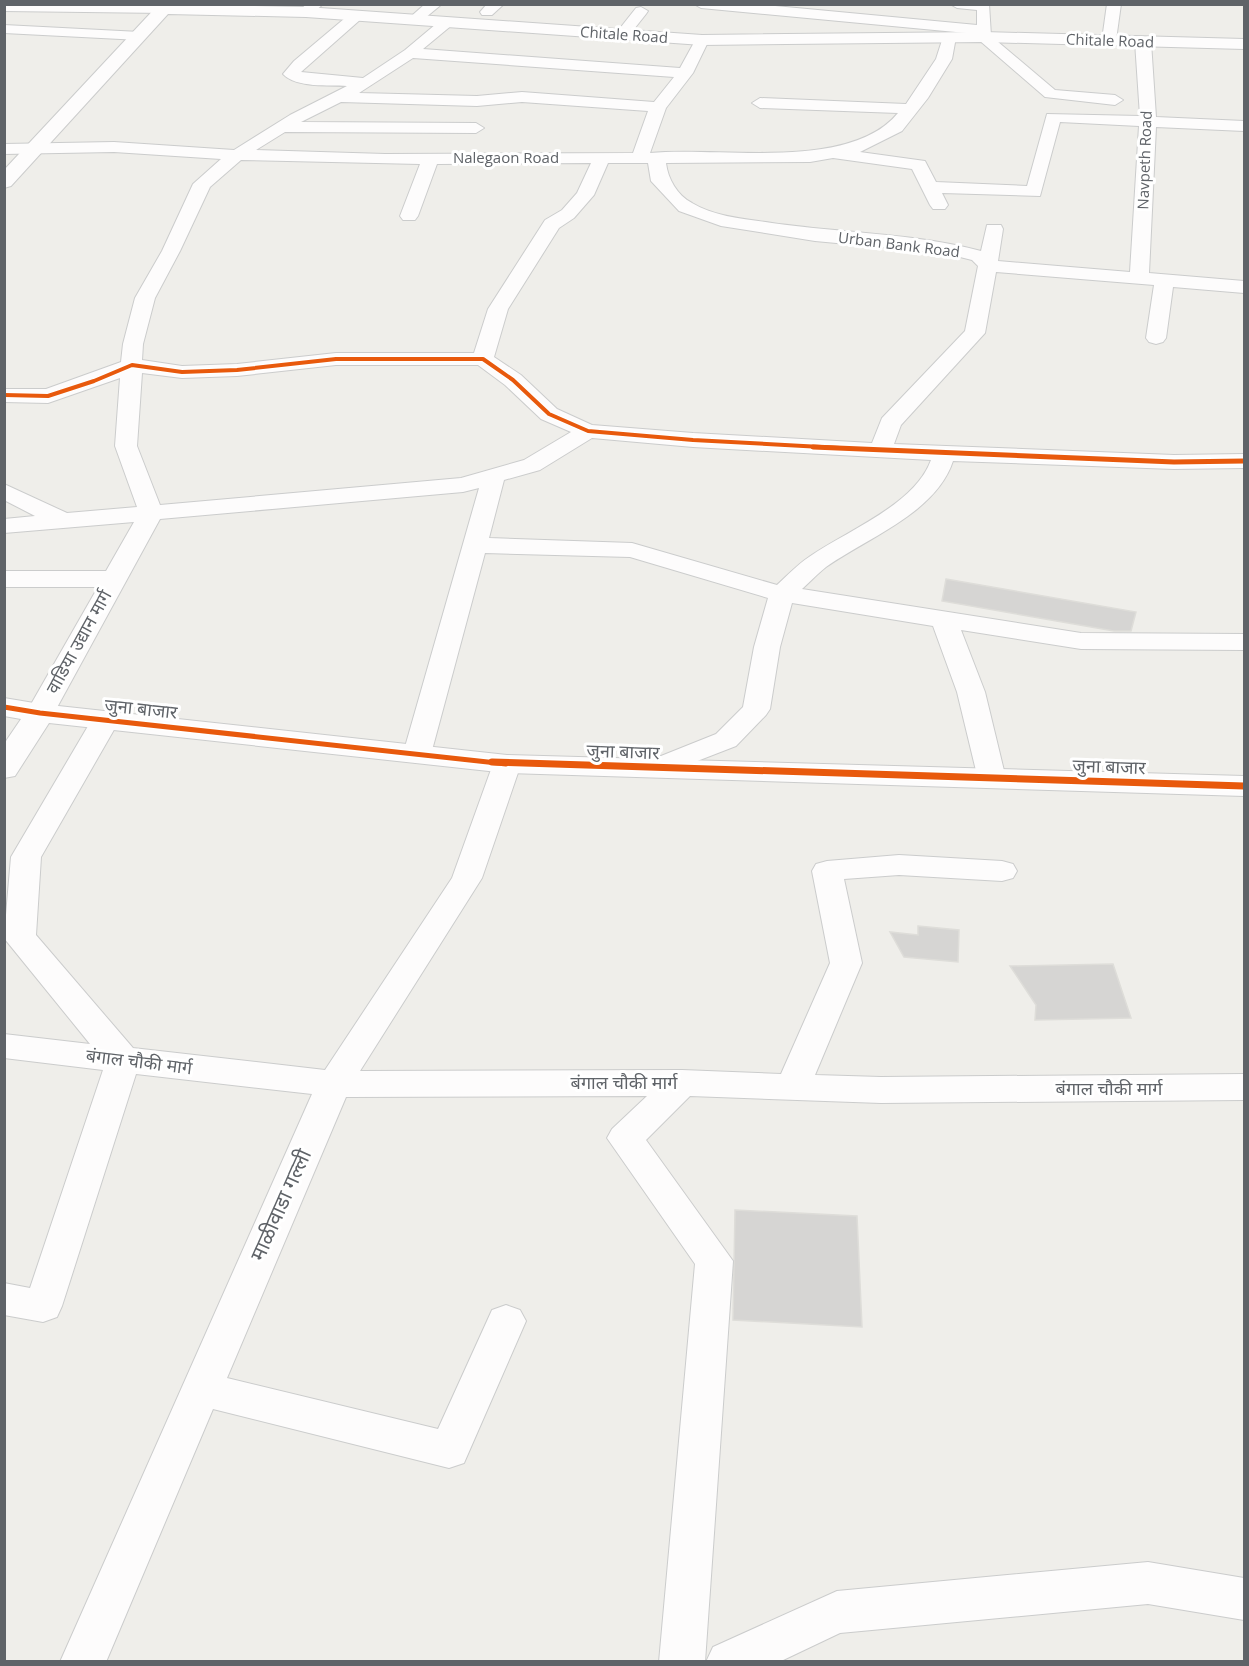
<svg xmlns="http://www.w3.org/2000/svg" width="1249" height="1666" font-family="'Open Sans','Noto Sans Devanagari',sans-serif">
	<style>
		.building { fill: #d6d5d3; stroke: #deddd9; stroke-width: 1.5 }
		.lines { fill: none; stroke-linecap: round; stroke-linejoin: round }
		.minor-casing { stroke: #cbcccc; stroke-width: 2 }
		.tertiary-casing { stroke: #cbcccc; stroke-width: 2 }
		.minor { fill: #fdfcfc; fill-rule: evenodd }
		.tertiary { fill: #fdfcfc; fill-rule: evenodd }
		.cycleway-far2-casing { stroke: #fff; stroke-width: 6 }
		.cycleway-far1-casing { stroke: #fff; stroke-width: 8 }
		.cycleway-casing { stroke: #fff; stroke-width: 10 }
		.cycleway-far2 { stroke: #e8590c; stroke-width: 4 }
		.cycleway-far1 { stroke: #e8590c; stroke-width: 5 }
		.cycleway { stroke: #e8590c; stroke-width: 7 }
		.labels { text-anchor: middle; stroke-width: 6; stroke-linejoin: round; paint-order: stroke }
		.far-street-label { font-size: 15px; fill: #5f6368; stroke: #fff }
		.street-label { font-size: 18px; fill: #5f6368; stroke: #fff }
		.near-street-label { font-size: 21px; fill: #5f6368; stroke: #fff }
	</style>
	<rect width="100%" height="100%" fill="#efeeea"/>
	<g class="building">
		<polygon points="946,579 1136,612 1131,631 1114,631 942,601"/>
		<polygon points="918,926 959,930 958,962 904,957 890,932 918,935"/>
		<polygon points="1113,964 1131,1018 1035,1020 1036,1005 1010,966"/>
		<polygon points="735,1210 857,1216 862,1327 733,1320"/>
	</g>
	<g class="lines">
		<g class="minor-casing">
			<g id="minor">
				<polygon points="4,4 165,5 172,9 165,13 4,11"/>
				<polygon points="306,4 323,4 311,15 301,15 299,12"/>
				<polygon points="425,4 442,4 419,23 409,23 407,20"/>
				<polygon points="487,4 504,4 492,15 482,15 480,12"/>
				<polygon points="694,4 753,4 977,25 977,10 957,8 950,4 989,4 991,36 1055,90 1115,95 1123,100 1115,105 1045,97 979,40 977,34 701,8"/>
				<polygon points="1107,4 1121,4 1116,40 1109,44 1102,40"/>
				<polygon points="641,7 648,11 646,14 627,38 617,38 615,35 617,32 636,8"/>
				<path d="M 356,12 L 361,13 L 363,16 L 361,19 L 301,72 L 363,78 L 405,50 L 442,19 L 447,18 L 454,22 L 452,25 L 423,49 L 680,68 L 697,37 L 707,37 L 709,40 L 693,73 L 666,108 L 650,153 C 719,146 850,172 898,113 L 760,108 L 752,103 L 760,98 L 906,104 L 936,59 L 944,34 L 954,34 L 956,37 L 952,59 L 928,98 L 902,131 L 860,152 L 925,161 L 936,182 L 1027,186 L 1047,114 L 1140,116 L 1135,42 L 1138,39 L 1148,39 L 1151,42 L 1156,117 L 1244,121 L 1244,131 L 1156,127 L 1149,273 L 1244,281 L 1244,293 L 1173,287 L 1166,338 L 1163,342 L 1156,344 L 1149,342 L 1146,338 L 1154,285 L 996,272 L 985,333 L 901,425 L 894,444 L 1174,455 L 1244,454 L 1244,468 L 1174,469 L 953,461 C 936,513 867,538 826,567 C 817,574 810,582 802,589 L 1081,633 L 1244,634 L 1244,650 L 1081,649 L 961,630 L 985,692 L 1006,779 L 1002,785 L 992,788 L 982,785 L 978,779 L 957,692 L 933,626 L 792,603 L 780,647 L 770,709 L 766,715 L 736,746 L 656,777 L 646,774 L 642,768 L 646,762 L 716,734 L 743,707 L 754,647 L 768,598 L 630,557 L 485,553 L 431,754 L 427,760 L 417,763 L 407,760 L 403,754 L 479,488 L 463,492 L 160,519 L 54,713 L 50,719 L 40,721 L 30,719 L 26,713 L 98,587 L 4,587 L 4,571 L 106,571 L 134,522 L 4,533 L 4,519 L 35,516 L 4,500 L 4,484 L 67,513 L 137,507 L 115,446 L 120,378 L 48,403 L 4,402 L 4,389 L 46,389 L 121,362 L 123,344 L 135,298 L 162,251 L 193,184 L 221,159 L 114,152 L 4,154 L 4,144 L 114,142 L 234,150 L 290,115 L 347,86 C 329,85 296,88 283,74 L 294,61 L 351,13 ZM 413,58 L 674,77 L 654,102 L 522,92 L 477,96 L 359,93 ZM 341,102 L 477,106 L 522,102 L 648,111 L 633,153 L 385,154 L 256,150 L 285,132 L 476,133 L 484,128 L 476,123 L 301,122 ZM 1060,122 L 1139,126 L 1130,272 L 998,261 L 1003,229 L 1001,225 L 987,225 L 981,251 C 913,233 841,233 772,223 C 746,219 715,217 692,203 C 677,195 668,179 666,163 L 810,162 L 833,158 L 912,169 L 930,205 L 933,209 L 945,209 L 948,205 L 942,193 L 1040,196 ZM 241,160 L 420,164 L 400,216 L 403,220 L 415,220 L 418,216 L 437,164 L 591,163 L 577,193 L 562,210 L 545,220 L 488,309 L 474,353 L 336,353 L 237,364 L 182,366 L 142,360 L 143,344 L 155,298 L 180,251 L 210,187 ZM 608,163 L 648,163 L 651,181 L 679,211 L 721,226 L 815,241 L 944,253 L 972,260 L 978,266 L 965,331 L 882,418 L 872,443 L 693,433 L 592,425 L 557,409 L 521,375 L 494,357 L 508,309 L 559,228 L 574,218 L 594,195 ZM 336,365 L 478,365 L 505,385 L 541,419 L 571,432 L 524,460 L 461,478 L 160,505 L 137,446 L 142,373 L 182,378 L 237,376 ZM 592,438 L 693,447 L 931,460 C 915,505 846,531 809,557 C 797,565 788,575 777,585 L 632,543 L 489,538 L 504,480 L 540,470 Z"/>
				<polygon points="4,25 140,32 147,36 140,40 4,33"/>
				<polygon points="105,713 115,715 119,721 41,857 36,935 133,1048 325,1070 452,878 493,764 497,758 507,755 517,758 521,764 482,878 360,1071 682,1070 781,1074 830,963 812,871 816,864 827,861 899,855 1002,861 1013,864 1017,871 1013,878 1002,881 899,875 844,879 862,963 815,1075 881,1077 1244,1074 1244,1100 881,1103 690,1096 646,1140 733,1261 705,1662 659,1662 695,1264 607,1138 612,1129 647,1096 346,1097 227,1378 438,1429 492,1310 506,1305 520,1310 526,1321 464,1463 449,1468 213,1409 106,1662 60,1662 312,1094 136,1074 62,1306 57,1317 43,1322 4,1315 4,1283 30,1288 103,1070 4,1058 4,1034 90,1044 4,938 11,857 91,721 95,715"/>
				<polygon points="1148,1562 1244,1578 1244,1620 1148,1604 840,1633 779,1662 706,1662 713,1647 837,1591"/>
			</g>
		</g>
		<g class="tertiary-casing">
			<g id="tertiary">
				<polygon points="159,4 306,7 702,35 984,32 1244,39 1244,49 984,42 702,45 306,17 168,14 11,186 4,188 4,170"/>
				<polygon points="4,698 40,704 507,755 1244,776 1244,796 507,773 49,723 15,776 4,778 4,744 21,719 4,716"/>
			</g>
		</g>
		<use href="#minor" class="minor"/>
		<use href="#tertiary" class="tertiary"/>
		<g class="cycleway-far2-casing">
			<polyline id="cycleway-far2" points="4,395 48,396 94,381 132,365 182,372 237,370 336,359 483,359 513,380 549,414 588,431 693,440 840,448"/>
		</g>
		<g class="cycleway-far1-casing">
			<g id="cycleway-far1">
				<polyline points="813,447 1174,462 1244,461"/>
				<polyline points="4,707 40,713 506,764"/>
			</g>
		</g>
		<g class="cycleway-casing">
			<polyline id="cycleway" points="492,762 1244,786"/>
		</g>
		<use href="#cycleway-far2" class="cycleway-far2"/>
		<use href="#cycleway-far1" class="cycleway-far1"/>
		<use href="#cycleway" class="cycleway"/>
	</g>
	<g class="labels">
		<g class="far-street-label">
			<text transform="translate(624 35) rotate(4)" y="5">Chitale Road</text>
			<text transform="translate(1110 41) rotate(2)" y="5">Chitale Road</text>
			<text x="506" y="163">Nalegaon Road</text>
			<text transform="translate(1145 160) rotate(-88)" y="5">Navpeth Road</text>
			<text transform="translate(899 245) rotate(7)" y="5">Urban Bank Road</text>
		</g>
		<g class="street-label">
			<text transform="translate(79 642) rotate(-61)" y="6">वाडिया उद्यान मार्ग</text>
			<text transform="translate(141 709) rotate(6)" y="6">जुना बाजार</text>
			<text transform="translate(623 752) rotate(2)" y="6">जुना बाजार</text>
			<text transform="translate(1109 767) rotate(2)" y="6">जुना बाजार</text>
			<text transform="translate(139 1062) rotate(7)" y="6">बंगाल चौकी मार्ग</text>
			<text x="624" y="1089">बंगाल चौकी मार्ग</text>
			<text x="1109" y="1095">बंगाल चौकी मार्ग</text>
		</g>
		<g class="near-street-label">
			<text transform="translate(281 1205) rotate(-66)" y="7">माळीवाडा गल्ली</text>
		</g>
	</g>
	<rect width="1249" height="1666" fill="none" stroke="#5f6368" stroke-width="12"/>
</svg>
